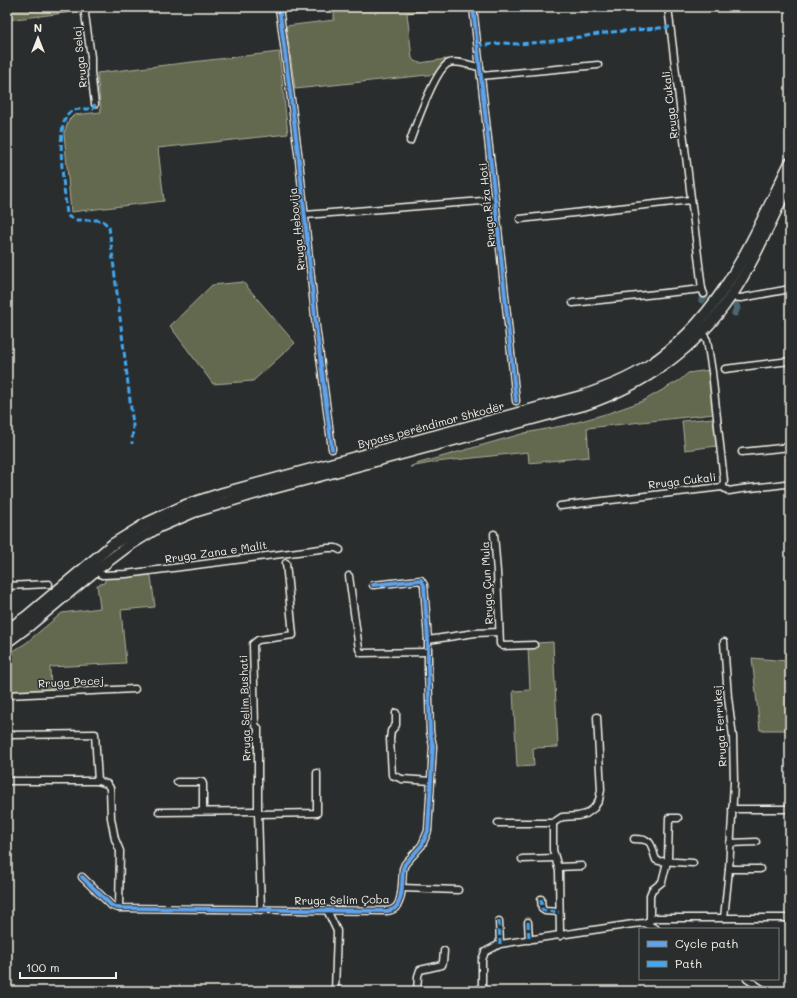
<svg xmlns="http://www.w3.org/2000/svg" width="797" height="998" font-family="Mali,sans-serif">
	<style>
		.green { fill: #63694f; stroke: #acad9c }
		.lines { fill: none; stroke-linecap: round; stroke-linejoin: round }
		.canal { stroke: #4c6870; stroke-width: 7 }
		.minor-casing { stroke: #f4f1e8; stroke-width: 9 }
		.trunk-casing { stroke: #f4f1e8; stroke-width: 13 }
		.minor { stroke: #2a2d2e; stroke-width: 6 }
		.trunk { stroke: #2a2d2e; stroke-width: 10 }
		.quiet { stroke: #3fa9f5; stroke-width: 3; stroke-dasharray: 6 3; stroke-linecap: butt }
		.cycleway-casing { stroke: #2a2d2e; stroke-width: 6 }
		.cycleway { stroke: #60a3ed; stroke-width: 4 }
		.labels { text-anchor: middle; stroke-width: 3; stroke-linejoin: round; paint-order: stroke }
		.street-label { font-size: 11px; fill: #f4f1e8; stroke: #2a2d2e }
	</style>
	<rect width="100%" height="100%" fill="#2a2d2e"/>
	<filter id="ink" filterUnits="userSpaceOnUse"><feTurbulence type="fractalNoise" baseFrequency=".025" numOctaves="2"/><feDisplacementMap in="SourceGraphic" scale="8" xChannelSelector="R" yChannelSelector="G"/><feConvolveMatrix kernelMatrix="1 2 1 2 8 2 1 2 1" color-interpolation-filters="sRGB"/></filter>
	<g filter="url(#ink)">
		<g class="green">
			<polygon points="7,7 81,7 81,11 7,20"/>
			<polygon points="334,7 464,7 407,13 412,58 414,61 420,63 446,59 437,74 295,89 286,26 334,20"/>
			<polygon points="279,52 288,134 158,148 164,201 71,212 64,133 69,120 74,115 101,112 97,73"/>
			<polygon points="243,282 295,343 253,381 213,384 170,326 212,285"/>
			<polygon points="709,370 714,414 587,428 589,457 529,463 528,452 436,462 410,467 416,464 525,433 567,425 609,413 643,401 680,380 688,373"/>
			<polygon points="713,418 717,446 685,450 682,421"/>
			<polygon points="149,574 151,576 155,607 121,610 126,663 50,667 51,693 7,694 7,655 26,643 39,632 62,613 100,608 97,585 104,583 106,578"/>
			<polygon points="553,642 558,747 533,748 534,766 517,767 513,691 530,690 528,648 536,647 536,643"/>
			<polygon points="788,649 790,649 790,730 760,730 752,658 787,661"/>
		</g>
		<g class="lines">
			<g class="canal">
				<polyline points="702,300 705,296"/>
				<polyline points="735,303 737,308 735,313"/>
			</g>
			<g class="minor-casing">
				<g id="minor">
					<polyline points="84,7 91,57 91,72 95,104"/>
					<polyline points="279,7 299,160 316,326 332,449"/>
					<polyline points="473,7 495,200 516,401"/>
					<polyline points="668,7 702,289 704,294"/>
					<polyline points="481,76 598,65"/>
					<path d="M 410,141 C 415,127 436,68 449,63 C 457,60 471,66 480,67"/>
					<polyline points="305,215 495,200"/>
					<polyline points="520,219 691,200"/>
					<polyline points="731,297 741,298 790,289"/>
					<polyline points="573,303 702,289"/>
					<polyline points="725,369 790,361"/>
					<polyline points="742,452 790,447"/>
					<path d="M 722,487 L 729,491 C 749,487 770,487 790,483"/>
					<polyline points="560,506 722,487 724,481 712,372 707,340 702,332"/>
					<polyline points="494,534 497,572 500,644 503,646 534,645"/>
					<polyline points="95,571 102,575 126,574 328,548 336,548 340,550"/>
					<polyline points="349,576 359,649 361,653 427,652"/>
					<polyline points="7,586 49,584"/>
					<polyline points="428,640 475,633 499,632"/>
					<polyline points="7,695 135,689"/>
					<polyline points="396,713 396,725 391,731 390,739 392,775 402,779 431,781"/>
					<polyline points="7,735 95,734 98,781"/>
					<polyline points="7,781 98,781 107,784 110,788 111,818 115,839 120,851 119,908"/>
					<polyline points="177,782 202,782 203,784 203,811"/>
					<polyline points="732,809 790,809"/>
					<polyline points="159,812 258,811"/>
					<polyline points="258,814 317,813 317,773"/>
					<polyline points="498,823 553,823 562,817 578,816 586,814 594,808 599,800 601,790 597,717"/>
					<polyline points="553,823 553,850 559,871 560,936"/>
					<path d="M 634,839 C 654,839 650,844 656,860 L 659,861 L 693,863"/>
					<polyline points="730,843 756,842"/>
					<polyline points="522,859 555,858"/>
					<polyline points="558,867 582,866"/>
					<polyline points="729,869 760,869"/>
					<path d="M 82,877 L 112,906 L 119,908 L 387,911 C 391,910 394,910 396,907 C 403,900 402,879 403,869 L 405,864 L 422,845 L 428,831 L 433,746 L 430,732 L 428,667 L 428,640 L 424,585 L 421,580 L 373,585"/>
					<polyline points="402,888 458,890"/>
					<polyline points="541,899 542,909 545,911 559,912"/>
					<polyline points="261,910 258,811 258,728 255,725 253,644 258,640 293,635 286,563"/>
					<polyline points="327,910 337,931 335,991"/>
					<polyline points="724,918 729,869 734,782 733,737 728,697 724,642"/>
					<polyline points="650,920 650,895 652,890 662,882 668,858 669,818 678,818"/>
					<polyline points="499,921 500,944"/>
					<polyline points="528,922 529,940"/>
					<polyline points="645,923 656,929"/>
					<polyline points="747,979 765,991"/>
					<polyline points="417,991 418,976 420,970 442,965 443,962 444,951"/>
					<polyline points="482,991 482,960 485,952 500,944 633,924 645,923 650,920 657,918 790,918"/>
				</g>
			</g>
			<g class="trunk-casing">
				<g id="trunk">
					<path d="M 7,630 L 27,616 L 113,544 L 147,523 L 186,505 L 223,493 L 585,395 C 607,387 629,379 648,366 C 723,317 752,239 790,163"/>
					<path d="M 7,642 L 30,625 L 95,571 L 128,546 L 159,527 L 194,512 L 267,490 L 584,405 C 643,385 696,349 731,296 C 754,262 771,220 790,182"/>
				</g>
			</g>
			<use href="#minor" class="minor"/>
			<use href="#trunk" class="trunk"/>
			<g class="quiet">
				<polyline points="477,46 504,43 518,44 553,41 612,32 670,27"/>
				<path d="M 95,104 L 93,109 C 86,109 74,108 69,113 C 54,126 65,194 67,214 L 69,217 L 77,220 L 102,220 L 109,227 L 133,425 L 132,444"/>
				<polyline points="541,899 542,909 545,911 559,912"/>
				<polyline points="499,921 500,944"/>
				<polyline points="528,922 529,940"/>
			</g>
			<g class="cycleway-casing">
				<g id="cycleway">
					<polyline points="279,7 299,160 316,326 332,449"/>
					<polyline points="473,7 495,200 516,401"/>
					<path d="M 82,877 L 112,906 L 119,908 L 387,911 C 391,910 394,910 396,907 C 403,900 402,879 403,869 L 405,864 L 422,845 L 428,831 L 433,746 L 430,732 L 428,667 L 428,640 L 424,585 L 421,580 L 373,585"/>
				</g>
			</g>
			<use href="#cycleway" class="cycleway"/>
		</g>
	</g>
	<g class="labels">
		<g class="street-label">
			<text transform="translate(80 57) rotate(-96)" y="4">Rruga Selaj</text>
			<text transform="translate(670 105) rotate(-97)" y="4">Rruga Cukali</text>
			<text transform="translate(487 205) rotate(-96)" y="4">Rruga Riza Hoti</text>
			<text transform="translate(297 229) rotate(-96)" y="4">Rruga Hebovija</text>
			<text transform="translate(431 425) rotate(-15)" y="4">Bypass perëndimor Shkodër</text>
			<text transform="translate(682 481) rotate(-7)" y="4">Rruga Cukali</text>
			<text transform="translate(216 552) rotate(-8)" y="4">Rruga Zana e Malit</text>
			<text transform="translate(487 583) rotate(-93)" y="4">Rruga Çun Mula</text>
			<text transform="translate(71 682) rotate(-3)" y="4">Rruga Pecej</text>
			<text transform="translate(245 708) rotate(-92)" y="4">Rruga Selim Bushati</text>
			<text transform="translate(720 726) rotate(-94)" y="4">Rruga Ferrukej</text>
			<text transform="translate(342 900) rotate(-1)" y="4">Rruga Selim Çoba</text>
		</g>
	</g>
	<rect width="797" height="998" fill="none" stroke="#2a2d2e" stroke-width="24"/>
	<rect x="12" y="12" width="773" height="974" fill="none" stroke="#f4f1e8" stroke-width="1.5" filter="url(#ink)"/>
	<rect x="639" y="928" width="140" height="52" fill="#2a2d2e" stroke="#7b7b78"/>
	<rect x="647" y="941" width="20" height="6" fill="#60a3ed" stroke="#7b7b78"/>
	<text x="675" y="948" font-size="12" fill="#f4f1e8">Cycle path</text>
	<rect x="647" y="961" width="20" height="6" fill="#3fa9f5" stroke="#7b7b78"/>
	<text x="675" y="968" font-size="12" fill="#f4f1e8">Path</text>
	<g transform="translate(38 38)" stroke="#2a2d2e" stroke-width="3" paint-order="stroke">
	<path d="M0-3L7 15L0 10L-7 15Z" fill="#f4f1e8"/>
	<text y="-6" font-size="11" font-weight="bold" text-anchor="middle" fill="#f4f1e8">N</text>
	</g>
	<path d="M20 972v6h96v-6" fill="none" stroke="#f4f1e8" stroke-width="2"/>
	<text x="26" y="972" font-size="12" fill="#f4f1e8" stroke="#2a2d2e" stroke-width="3" paint-order="stroke">100 m</text>
</svg>
